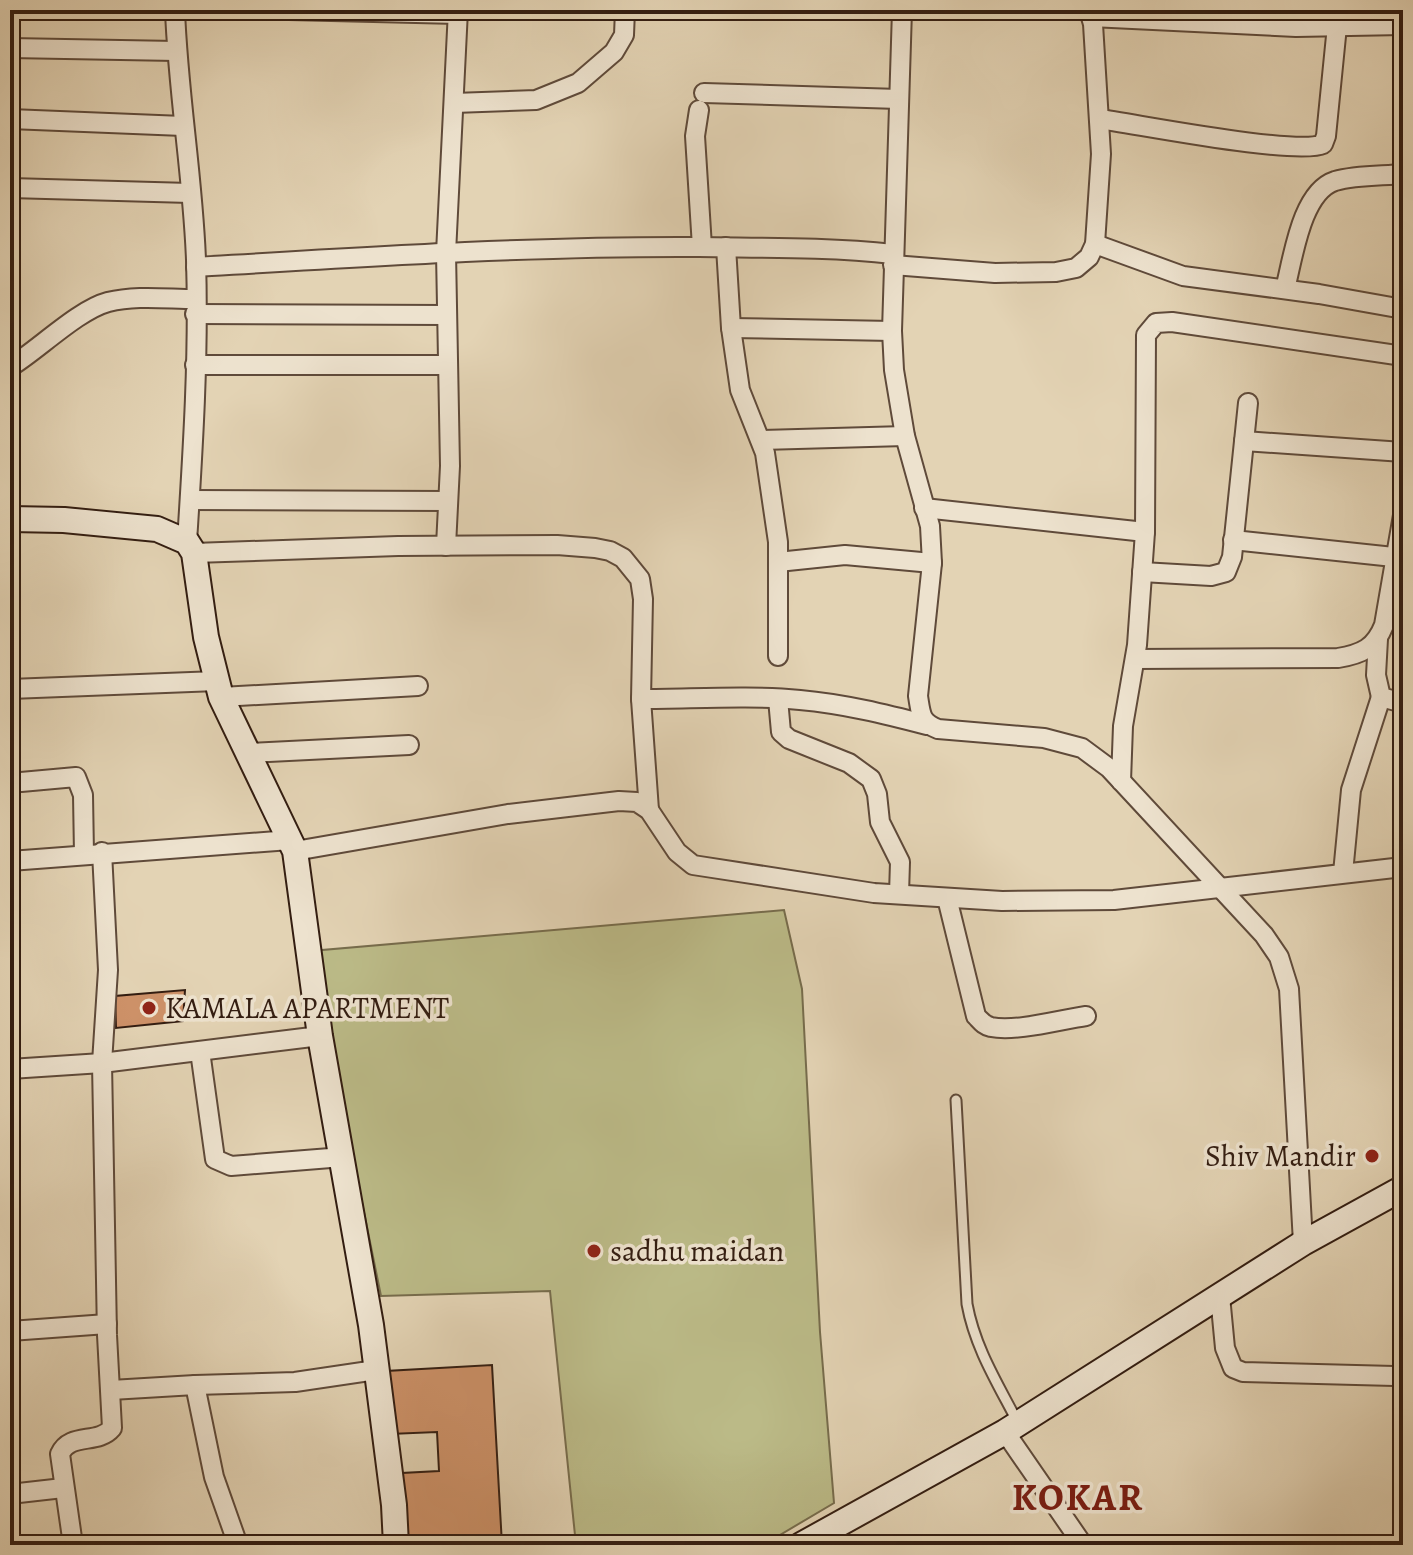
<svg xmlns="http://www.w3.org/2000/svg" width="1413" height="1555" font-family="Alegreya,serif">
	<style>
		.green { fill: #bbba87; stroke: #776c4c; stroke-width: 2 }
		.building { fill: #cd9168; stroke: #331d11; stroke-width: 2 }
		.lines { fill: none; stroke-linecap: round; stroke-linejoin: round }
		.lane-casing { stroke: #5f4a3a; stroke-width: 13 }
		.street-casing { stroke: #5f4a3a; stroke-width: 22 }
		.secondary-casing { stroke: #331d11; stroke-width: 28 }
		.lane { stroke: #ede2ce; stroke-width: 9 }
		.street { stroke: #ede2ce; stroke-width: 18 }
		.secondary { stroke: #ede2ce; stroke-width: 24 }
		.poi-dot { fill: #8f2418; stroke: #ede2ce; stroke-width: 3 }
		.labels { text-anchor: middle; stroke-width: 7; stroke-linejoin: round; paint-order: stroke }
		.poi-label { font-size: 30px; fill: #331d11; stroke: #ede2ce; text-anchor: start }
		.district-label { font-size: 38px; font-weight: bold; letter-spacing: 2px; fill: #7a1f14; stroke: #ede2ce }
	</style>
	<rect width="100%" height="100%" fill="#e3d3b4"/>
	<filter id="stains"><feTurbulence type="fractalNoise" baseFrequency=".0025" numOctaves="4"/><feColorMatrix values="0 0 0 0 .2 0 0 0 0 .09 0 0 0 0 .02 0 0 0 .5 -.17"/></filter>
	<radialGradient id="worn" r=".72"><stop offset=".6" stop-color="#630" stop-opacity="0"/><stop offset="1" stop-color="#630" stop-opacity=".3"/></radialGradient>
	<polygon class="green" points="784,910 802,989 820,1332 834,1503 763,1545 576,1545 550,1291 381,1296 311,951"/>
	<g class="building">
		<polygon points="185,990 183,1021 116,1028 115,996"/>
		<polygon points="492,1365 502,1545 460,1545 459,1542 406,1545 402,1473 439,1471 437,1432 390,1434 386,1371"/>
	</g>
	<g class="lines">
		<g class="lane-casing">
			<path id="lane" d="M 956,1100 L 967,1304 C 975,1348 998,1384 1018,1423"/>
		</g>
		<g class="street-casing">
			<g id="street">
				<path d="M 175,10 C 178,94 193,177 196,260 C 199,354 193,448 187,542"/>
				<polyline points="289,10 458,14"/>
				<path d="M 902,10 L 892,331 L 894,370 L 905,436 L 930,526 L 932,563 L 918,696 C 921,714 920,722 938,729 L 1044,738 L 1082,748 L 1109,768 L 1264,935 L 1279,957 L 1289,989 L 1303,1243"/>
				<polyline points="1091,17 1296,27 1403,25"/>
				<polyline points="10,48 176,51"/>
				<polyline points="704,93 899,99"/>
				<polyline points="454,103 536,100 578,83 614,52 624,35 625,10"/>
				<polyline points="699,110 695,136 702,247"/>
				<polyline points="10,119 183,126"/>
				<path d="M 1099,119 C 1137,124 1297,156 1323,144 L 1326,136 L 1337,26"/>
				<polyline points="10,188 190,193"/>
				<polyline points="1095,244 1183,276 1319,294 1403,309"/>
				<polyline points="726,247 731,328 740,390 765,453 778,542 778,656"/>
				<polyline points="893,265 995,273 1056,272 1076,268 1089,257 1095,244 1101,154 1093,24 1089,10"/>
				<path d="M 196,267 C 363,257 531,246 699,247 C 764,248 829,247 893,254"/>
				<path d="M 1285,289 C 1293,259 1301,192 1335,181 C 1356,175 1381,176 1403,174"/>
				<polyline points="195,314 447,315"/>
				<polyline points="731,328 892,331"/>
				<polyline points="195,365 448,365"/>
				<path d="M 10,367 C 38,350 78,310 108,302 C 136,295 167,299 195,299"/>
				<polyline points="761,440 905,436"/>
				<polyline points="1244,441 1403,452"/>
				<polyline points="190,500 448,501"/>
				<polyline points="924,508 1145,532"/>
				<polyline points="1233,540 1403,558"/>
				<polyline points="446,546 450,466 446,253 458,10"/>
				<polyline points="194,553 398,546 557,545 595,548 610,551 623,558 640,579 643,599 641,699 649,810"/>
				<polyline points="778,562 845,555 932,563"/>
				<polyline points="1142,572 1211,576 1226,572 1232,557 1248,403"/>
				<polyline points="1378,639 1376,675 1381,697 1403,703"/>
				<path d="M 1135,659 L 1338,658 C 1362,654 1375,648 1384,625 L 1403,515"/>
				<polyline points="10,689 217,681"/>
				<polyline points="221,697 418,686"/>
				<path d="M 641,699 C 694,699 748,695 800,700 C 844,704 885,714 927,725"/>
				<polyline points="778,699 781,732 789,739 849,763 871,779 877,794 880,822 900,862 899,894"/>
				<polyline points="248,753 409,745"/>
				<polyline points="1121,781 1123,726 1137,645 1145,532 1146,335 1156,323 1172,322 1403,356"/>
				<polyline points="10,783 76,777 83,795 84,854"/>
				<polyline points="295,851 508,814 619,801 637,802 649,810 677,852 693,865 874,893 1002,901 1114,900 1403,867"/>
				<polyline points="10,861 290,840"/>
				<polyline points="1343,873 1351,790 1381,697"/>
				<path d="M 947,898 L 976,1016 C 981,1021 983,1025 991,1027 C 1016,1032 1059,1020 1086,1016"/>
				<polyline points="200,1051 215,1159 231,1166 343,1157"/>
				<polyline points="10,1069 102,1063 320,1036"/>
				<polyline points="1220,1296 1225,1348 1233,1368 1243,1372 1394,1376"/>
				<polyline points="10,1331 107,1324"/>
				<polyline points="195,1385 214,1477 238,1545"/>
				<polyline points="111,1390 195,1385 295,1382 376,1370"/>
				<polyline points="1005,1432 1083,1545"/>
				<polyline points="10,1494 63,1488"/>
				<path d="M 73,1545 L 60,1454 C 70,1432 98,1445 112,1428 L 107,1335 L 102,1063 L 108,970 L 102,852"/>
			</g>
		</g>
		<g class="secondary-casing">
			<g id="secondary">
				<polyline points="10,519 64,520 157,529 187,542 194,553 206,637 221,697 295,851 320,1036 371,1325 394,1505 396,1545"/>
				<polyline points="801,1545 1005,1432 1303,1243 1403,1188"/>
			</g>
		</g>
		<use href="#lane" class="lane"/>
		<use href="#street" class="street"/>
		<use href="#secondary" class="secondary"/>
	</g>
	<g class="poi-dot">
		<circle cx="149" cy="1008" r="8"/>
		<circle cx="1372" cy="1156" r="8"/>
		<circle cx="594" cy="1251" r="8"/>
	</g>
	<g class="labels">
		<g class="poi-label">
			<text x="165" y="1018">KAMALA APARTMENT</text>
			<text x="1356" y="1166" text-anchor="end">Shiv Mandir</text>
			<text x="610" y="1261">sadhu maidan</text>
		</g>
		<g class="district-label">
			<text x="1078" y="1510">KOKAR</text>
		</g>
	</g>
	<rect width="1413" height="1555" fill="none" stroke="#e3d3b4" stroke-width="40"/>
	<rect x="12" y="12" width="1389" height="1531" fill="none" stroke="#331d11" stroke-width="4"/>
	<rect x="20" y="20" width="1373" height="1515" fill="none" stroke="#331d11" stroke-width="2"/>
	<rect width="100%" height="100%" filter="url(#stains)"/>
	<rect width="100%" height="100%" fill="url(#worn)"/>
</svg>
